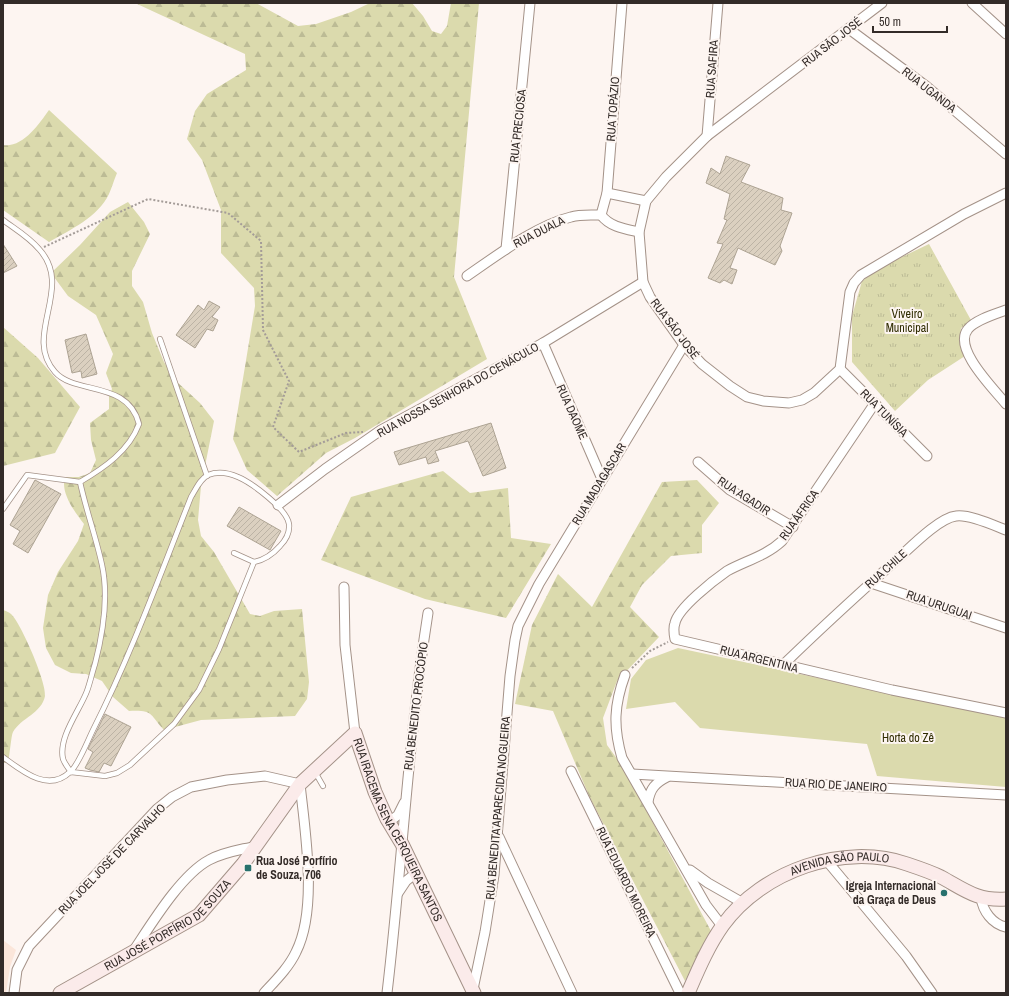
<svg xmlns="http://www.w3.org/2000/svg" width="1009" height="996" font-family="'Archivo Narrow',sans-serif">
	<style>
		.built { fill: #fbe6da }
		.forest { fill: url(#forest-firs) }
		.park { fill: url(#park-tufts) }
		.garden { fill: #dbdaad }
		.building { fill: url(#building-hatch); stroke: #ada393 }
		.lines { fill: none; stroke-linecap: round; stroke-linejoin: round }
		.service-casing { stroke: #a49288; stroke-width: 6 }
		.minor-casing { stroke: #a49288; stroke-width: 11 }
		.secondary-casing { stroke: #a49288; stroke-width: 15 }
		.path { stroke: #a49c98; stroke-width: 2; stroke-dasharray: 2 2; stroke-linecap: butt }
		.service { stroke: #fff; stroke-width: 4.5 }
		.minor { stroke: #fff; stroke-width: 9 }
		.secondary { stroke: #fbebea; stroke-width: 13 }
		.poi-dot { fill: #27716d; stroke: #fdf5f1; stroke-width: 1.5 }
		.labels { text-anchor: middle; stroke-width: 4; stroke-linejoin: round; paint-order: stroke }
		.street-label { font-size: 12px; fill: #332b28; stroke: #fdf5f1 }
		.park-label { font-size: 12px; fill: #2f2c01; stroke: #fdf5f1 }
		.poi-label { font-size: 12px; font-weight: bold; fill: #332b28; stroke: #fdf5f1; text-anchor: start }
	</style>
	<defs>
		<pattern id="forest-firs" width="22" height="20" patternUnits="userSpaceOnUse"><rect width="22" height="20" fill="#dbdaad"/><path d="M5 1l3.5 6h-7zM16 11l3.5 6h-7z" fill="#bcbb95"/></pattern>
		<pattern id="park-tufts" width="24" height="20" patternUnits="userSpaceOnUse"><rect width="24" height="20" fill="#dbdaad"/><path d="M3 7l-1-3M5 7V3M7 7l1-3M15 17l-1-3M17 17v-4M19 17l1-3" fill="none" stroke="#bcbb95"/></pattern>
		<pattern id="building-hatch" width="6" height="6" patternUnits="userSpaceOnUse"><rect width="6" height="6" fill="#dbd0c0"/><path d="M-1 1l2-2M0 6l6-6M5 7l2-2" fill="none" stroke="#bcb3a5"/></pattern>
	</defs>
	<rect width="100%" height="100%" fill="#fdf5f1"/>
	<polygon class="built" points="3,940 16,950 10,967 6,993 3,993"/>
	<g class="forest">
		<polygon points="135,3 256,3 298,26 316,24 351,12 370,3 412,3 423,16 432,31 441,34 447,26 451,3 479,3 454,277 487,359 355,438 326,453 277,496 247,470 233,439 255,306 254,288 221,253 221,210 202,160 187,139 195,111 207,94 246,70 245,54"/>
		<path d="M 49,110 L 117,173 C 114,180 112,187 109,194 C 98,217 70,230 49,242 L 3,210 L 3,145 C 23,148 39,124 49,110 Z"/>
		<path d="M 128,202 L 144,222 L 150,234 L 132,271 L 132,286 L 143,302 L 152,333 L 164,362 L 177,382 L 200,403 L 214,421 L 201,486 L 198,520 L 201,536 L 214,552 L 250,614 L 260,616 L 274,611 L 302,609 L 309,682 L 307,699 L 295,716 L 201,720 L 164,730 C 149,714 154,710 129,711 L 113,697 L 102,681 L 86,674 L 71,673 L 55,665 L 46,648 L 43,628 L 48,595 L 58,572 L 78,541 L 84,524 C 75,512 60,493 65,477 L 79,477 L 90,473 L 96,460 L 91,440 L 90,423 L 109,409 L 109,396 L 112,389 L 106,373 L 113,354 L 96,315 L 68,296 L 51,273 L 80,245 L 110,212 Z"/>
		<polygon points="3,327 38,358 80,407 55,453 3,466"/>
		<polygon points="443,471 470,493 508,488 511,538 551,544 506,618 425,599 321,560 351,497"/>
		<polygon points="697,480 719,503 702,525 702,553 671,556 642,585 630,607 659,637 617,681 603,718 607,745 623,767 711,931 685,981 590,798 553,711 515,704 532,625 558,574 592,607 662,482"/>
		<path d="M 3,610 C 6,611 9,612 11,614 C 21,623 47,683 45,696 C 42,713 21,718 13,732 C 11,736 10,754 8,762 L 3,763 Z"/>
	</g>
	<polygon class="park" points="929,244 972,322 961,328 960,338 965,356 928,380 895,411 852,362 852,316 862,281 885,265"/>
	<polygon class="garden" points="678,648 1006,718 1006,787 877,776 867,744 700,728 675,702 626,709 631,679 646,660"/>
	<g class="building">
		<polygon points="726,156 750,165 741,182 783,198 781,210 792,213 780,246 782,251 775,265 738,248 730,268 737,270 732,284 724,280 720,283 708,278 723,244 717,243 727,220 724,219 730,194 706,183 711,168 720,174"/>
		<polygon points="3,244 17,266 3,273"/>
		<polygon points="209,301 220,307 212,317 218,320 213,331 207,329 195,348 176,335 198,305 204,310"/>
		<polygon points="86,334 97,374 82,378 81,371 72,373 65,340"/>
		<polygon points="491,423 506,468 483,476 468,441 435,451 439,461 428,464 426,457 399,465 394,452"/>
		<polygon points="35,480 61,494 28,553 13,544 20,531 10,525"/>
		<polygon points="239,507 281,531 270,550 227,526"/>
		<polygon points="105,714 131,727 111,766 104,763 99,772 90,770 85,768 93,752 88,749"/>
	</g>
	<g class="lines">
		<g class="service-casing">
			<g id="service">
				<path d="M 3,220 C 15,229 29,237 39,249 C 75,288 22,335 55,372 C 75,395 128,380 139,424 C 129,451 104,468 80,482 C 86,510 96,537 102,565 C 109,597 103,633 95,664 C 92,673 90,683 87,691 C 80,710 58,737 63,759 C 65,764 68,768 71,772"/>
				<polyline points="160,339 207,476"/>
				<polyline points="3,509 27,475 80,482"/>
				<polyline points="234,553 254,562"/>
				<path d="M 3,757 C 22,771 48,793 70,772 C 78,766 88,740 93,730 C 131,655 160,575 191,497 C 196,489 200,479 208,475 C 218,471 229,473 238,477 C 252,483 287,509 289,524 C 290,533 286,540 280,546 C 273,554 264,560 254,562 L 219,649 L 199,690 L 174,724 L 130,765 L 117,773 L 105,776 L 71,772"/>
				<polyline points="315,772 323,786"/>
			</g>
		</g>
		<g class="minor-casing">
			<g id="minor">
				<polyline points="882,3 707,136 666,177 646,201 639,232 643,282 650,297 684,345 702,364 730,386 747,397 763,401 789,403 802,400 814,393 840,369 850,292 854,283 861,275 964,214 1006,193"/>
				<polyline points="972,3 1006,34"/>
				<polyline points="849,29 926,86 1006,154"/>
				<polyline points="707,136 718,3"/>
				<polyline points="607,193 646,201"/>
				<polyline points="601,215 607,193 622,3"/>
				<path d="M 601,215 C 610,227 625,229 639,232"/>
				<polyline points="506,249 530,3"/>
				<path d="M 467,276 C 496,256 537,225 571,217 C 580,214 591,215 601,215"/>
				<path d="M 1006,310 C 995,314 975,320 968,329 C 952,348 994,389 1006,404"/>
				<polyline points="543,343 602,479"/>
				<polyline points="840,369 927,456"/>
				<path d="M 875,403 L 782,541 C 766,556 745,561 727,571 C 714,580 678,608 675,623 C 673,628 674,634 675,639 L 892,690 L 1006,713"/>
				<polyline points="698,462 730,490 793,527"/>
				<polyline points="278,505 325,469 381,430 543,343 643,282"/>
				<polyline points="871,583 1006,628"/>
				<polyline points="344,587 345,645 355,733"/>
				<path d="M 783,665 C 819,630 855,597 893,563 C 907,551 938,518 956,516 C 969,514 993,525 1006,530"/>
				<path d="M 625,675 C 614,705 613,727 622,758 L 706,905 L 722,926"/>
				<polyline points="571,771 680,993"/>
				<polyline points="632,774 1006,795"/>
				<path d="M 648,802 C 650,789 655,783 667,777"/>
				<polyline points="389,822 398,815 404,803"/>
				<polyline points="499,837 572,993"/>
				<polyline points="827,861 906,956 932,993"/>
				<polyline points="690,870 708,883 743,903"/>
				<polyline points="398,893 406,881 416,873"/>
				<path d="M 981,898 C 983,911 992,924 1006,927"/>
				<path d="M 134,950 C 152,923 181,875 209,860 C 223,852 240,850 256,846"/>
				<polyline points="473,989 485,932 494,875 510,676 515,640 518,626 539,584 684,345"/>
				<path d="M 14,993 L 17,970 L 29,946 L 157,809 L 172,797 L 191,787 L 227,780 L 265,776 L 300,784 C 305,831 318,909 296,952 C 289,967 276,980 264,993"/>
				<path d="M 387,993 C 402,867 408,739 428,613"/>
			</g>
		</g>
		<g class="secondary-casing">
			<g id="secondary">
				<path id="s1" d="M 60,993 L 199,915 L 243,864 L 300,784 L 355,733 L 375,792 L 387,819 L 402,844 L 474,993"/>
				<path id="s2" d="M 688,993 C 698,970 708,946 723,925 C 762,871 844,842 907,864 C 919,868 931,872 941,877 C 965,890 977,901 1006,899"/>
			</g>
		</g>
		<g class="path">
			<polyline points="44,247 148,199 228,213 261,241 263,330 289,381 273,427 299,452 346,433 363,432"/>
			<polyline points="632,668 650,651 668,642"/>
		</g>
		<use href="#service" class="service"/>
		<use href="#minor" class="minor"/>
		<use href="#secondary" class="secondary"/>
	</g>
	<g class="poi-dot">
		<rect x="244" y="864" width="8" height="8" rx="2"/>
		<circle cx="944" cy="893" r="4"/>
	</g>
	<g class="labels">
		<g class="street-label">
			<text transform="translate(832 42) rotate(-38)" y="4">RUA SÃO JOSÉ</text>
			<text transform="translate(712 69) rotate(-86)" y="4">RUA SAFIRA</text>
			<text transform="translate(929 90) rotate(38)" y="4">RUA UGANDA</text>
			<text transform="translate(613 109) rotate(-86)" y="4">RUA TOPÁZIO</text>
			<text transform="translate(518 126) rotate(-84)" y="4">RUA PRECIOSA</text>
			<text transform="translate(539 232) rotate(-27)" y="4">RUA DUALA</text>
			<text transform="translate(675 329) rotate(53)" y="4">RUA SÃO JOSÉ</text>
			<text transform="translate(458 390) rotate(-29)" y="4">RUA NOSSA SENHORA DO CENÁCULO</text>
			<text transform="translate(572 412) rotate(66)" y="4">RUA DAOME</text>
			<text transform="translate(884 413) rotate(45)" y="4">RUA TUNÍSIA</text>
			<text transform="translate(599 484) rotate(-59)" y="4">RUA MADAGASCAR</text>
			<text transform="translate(744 496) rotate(33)" y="4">RUA AGADIR</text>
			<text transform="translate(799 515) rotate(-55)" y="4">RUA ÁFRICA</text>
			<text transform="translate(886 569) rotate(-42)" y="4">RUA CHILE</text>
			<text transform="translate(939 605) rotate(19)" y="4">RUA URUGUAI</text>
			<text transform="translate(759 659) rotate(14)" y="4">RUA ARGENTINA</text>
			<text transform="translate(416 706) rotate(-83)" y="4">RUA BENEDITO PROCÓPIO</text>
			<text transform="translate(836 785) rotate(3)" y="4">RUA RIO DE JANEIRO</text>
			<text transform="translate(498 808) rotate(-85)" y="4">RUA BENEDITA APARECIDA NOGUEIRA</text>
			<text dy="4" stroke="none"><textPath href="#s1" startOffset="506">RUA IRACEMA SENA CERQUEIRA SANTOS</textPath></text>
			<text transform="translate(112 859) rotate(-46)" y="4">RUA JOEL JOSÉ DE CARVALHO</text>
			<text dy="4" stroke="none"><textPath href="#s2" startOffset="214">AVENIDA SÃO PAULO</textPath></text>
			<text transform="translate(626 882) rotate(64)" y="4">RUA EDUARDO MOREIRA</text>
			<text dy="4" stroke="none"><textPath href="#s1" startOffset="128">RUA JOSÉ PORFÍRIO DE SOUZA</textPath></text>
		</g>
		<g class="park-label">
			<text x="907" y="318">Viveiro<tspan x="907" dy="14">Municipal</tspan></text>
			<text x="908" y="742">Horta do Zê</text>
		</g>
		<g class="poi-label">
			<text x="256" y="865">Rua José Porfírio<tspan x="256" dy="14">de Souza, 706</tspan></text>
			<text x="936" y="890" text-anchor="end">Igreja Internacional<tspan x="936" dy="14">da Graça de Deus</tspan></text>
		</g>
	</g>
	<rect width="1009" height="996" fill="none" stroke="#332b28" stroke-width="8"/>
	<path d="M873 26v6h74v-6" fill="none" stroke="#332b28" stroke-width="2"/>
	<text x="879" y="26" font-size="12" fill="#332b28" stroke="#fdf5f1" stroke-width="3" paint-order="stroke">50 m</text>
</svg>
